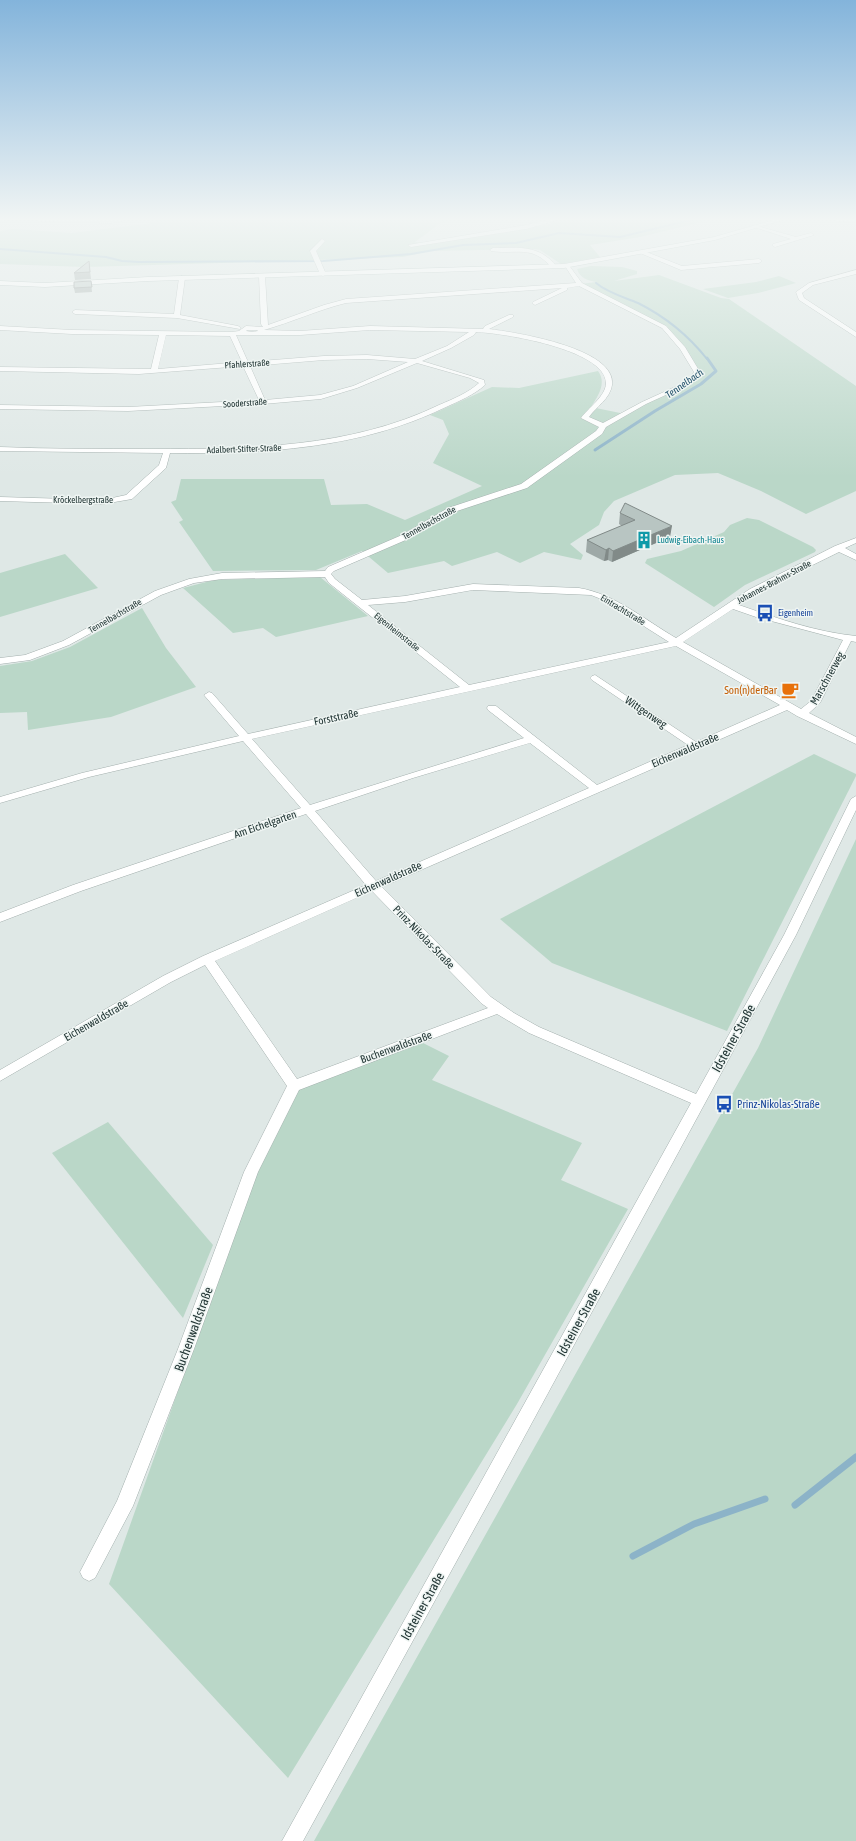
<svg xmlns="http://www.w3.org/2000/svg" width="856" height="1841" font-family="'Asap Condensed',sans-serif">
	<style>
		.green { fill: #bad7c8 }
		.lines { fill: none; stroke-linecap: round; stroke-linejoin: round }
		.stream-far2 { stroke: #8cb3c8; stroke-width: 2 }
		.stream-far1 { stroke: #8cb3c8; stroke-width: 3 }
		.stream { stroke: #8cb3c8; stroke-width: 7 }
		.minor-casing { stroke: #a3afad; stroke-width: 1 }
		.secondary-casing { stroke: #9cb0ac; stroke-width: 1 }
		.minor { fill: #fff; fill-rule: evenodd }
		.secondary { fill: #fff; fill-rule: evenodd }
		.wall { fill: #9ea9a7 }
		.shaded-wall { fill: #818a88 }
		.building { fill: #b8c5c2; stroke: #818a88 }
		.labels { text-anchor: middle; stroke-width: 3; stroke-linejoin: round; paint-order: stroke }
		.far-street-label { font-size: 9px; fill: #223635; stroke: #eff5f3 }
		.far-culture-label { font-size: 9px; fill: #0d838f; stroke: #eff5f3; text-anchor: start }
		.far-transit-label { font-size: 9px; fill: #164399; stroke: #eff5f3; text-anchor: start }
		.far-water-label { font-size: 10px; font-style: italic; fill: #23516b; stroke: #eff5f3 }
		.street-label { font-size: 11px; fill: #223635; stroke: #eff5f3 }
		.food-label { font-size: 11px; fill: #c56008; stroke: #eff5f3; text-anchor: end }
		.transit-label { font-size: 11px; fill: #164399; stroke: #eff5f3; text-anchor: start }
		.near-street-label { font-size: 13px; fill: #223635; stroke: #eff5f3 }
	</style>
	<rect width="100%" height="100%" fill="#dfe8e6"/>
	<g class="green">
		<polygon points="160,219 455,219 442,222 415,242 421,243 528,228 574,219 714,219 640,237 590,245 600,257 561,264 540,250 533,249 430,251 403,257 255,262 85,267 0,264 0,231 13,229 72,233 152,223"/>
		<path d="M 591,266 L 622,267 L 637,271 L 637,274 L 614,281 L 659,275 L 721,298 L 729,299 L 856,386 L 856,491 L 806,514 L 761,491 L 718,473 L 675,475 L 614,501 L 604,512 L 599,525 L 570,544 L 583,555 L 581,560 L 544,552 L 520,563 L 497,552 L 452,566 L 444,561 L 388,573 L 362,551 L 316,570 L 213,571 L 179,522 L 183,520 L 171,502 L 176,500 L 181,479 L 324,479 L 331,505 L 367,504 L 405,520 L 482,486 L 433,463 L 449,434 L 443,420 L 430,415 L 492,387 L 519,388 L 598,371 C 607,383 598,396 591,407 L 625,414 L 690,382 L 697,372 L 664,327 L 580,284 L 596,282 C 587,280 580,278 577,269 Z"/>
		<polygon points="779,276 796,283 758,293 728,298 703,289 756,282"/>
		<polygon points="747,518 759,520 813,547 816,550 815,552 745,585 714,607 645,563 647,559 681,551 724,532 730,525"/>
		<polygon points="65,554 98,588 0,617 0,573"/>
		<polygon points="320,577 368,616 276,637 263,628 233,633 183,588 214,580"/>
		<polygon points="142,608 166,648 196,687 111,717 28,730 27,712 0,713 0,666 32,661 70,647"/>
		<polygon points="814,754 856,774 856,776 727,1031 552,963 500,919"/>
		<polygon points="856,839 856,1841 314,1841 758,1048"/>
		<polygon points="423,1043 449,1056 432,1080 582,1143 561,1180 628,1209 517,1404 288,1778 109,1584 257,1170 300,1087"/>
		<polygon points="108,1122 213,1245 183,1318 52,1153"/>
	</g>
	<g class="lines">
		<g class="stream-far2">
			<polyline points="0,249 106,257 122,261 139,262 323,261 411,254 463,245 516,243 559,233 620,237 695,219"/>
			<path d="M 596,283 C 608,293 624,297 638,303 C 666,317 688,335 707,359"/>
		</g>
		<polyline class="stream-far1" points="595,450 655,411 701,384 716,371 707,358"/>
		<g class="stream">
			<polyline points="795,1505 856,1457"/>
			<polyline points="633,1556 694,1524 765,1499"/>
		</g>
		<g class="minor-casing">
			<g id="minor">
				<polygon points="0,219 10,219 0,222"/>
				<polygon points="36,219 133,219 111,223 39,221"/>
				<polygon points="552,219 562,219 526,229 411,247 408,245 526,225"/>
				<polygon points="834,219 856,219 856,222 837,221"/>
				<polygon points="757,226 796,237 811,233 814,235 775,247 773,246 773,244 791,239 757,228"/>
				<polygon points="322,239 325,241 316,251 326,274 323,276 320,274 310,251"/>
				<path d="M 493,248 C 519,248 539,244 557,267 L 552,268 C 532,244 517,255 491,251 L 490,250 Z"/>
				<polygon points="640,251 644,251 682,266 759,259 762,261 759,263 681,270 640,253"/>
				<path d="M 568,264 L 582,283 L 666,326 L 685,347 L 700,372 L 692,383 L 646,404 L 606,427 L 602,434 L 527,488 L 454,512 L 408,539 L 334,571 L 331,574 L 335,579 L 362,600 L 405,596 L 473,584 L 579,588 C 615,594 645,620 676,638 L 750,589 L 835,546 L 856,538 L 856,543 L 845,548 L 856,554 L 856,560 L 839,552 L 756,593 L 739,605 C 776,618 816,632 856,636 L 856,642 L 851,641 L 820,703 L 809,713 L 856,737 L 856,744 L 797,716 L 787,710 L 382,887 L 491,997 L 514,1013 L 539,1027 L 696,1094 L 784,935 L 851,799 L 856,796 L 856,810 L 796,935 L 489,1502 L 303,1841 L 282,1841 L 691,1103 L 529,1033 L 497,1014 L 299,1090 L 258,1172 L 194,1349 L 133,1506 L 95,1578 L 89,1581 L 83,1578 L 80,1572 L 117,1501 L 178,1349 L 244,1172 L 287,1086 L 205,965 L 171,982 L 0,1081 L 0,1070 L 163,976 L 203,956 L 366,885 L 306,814 L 81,891 L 0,922 L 0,913 L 73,885 L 301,808 L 243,741 L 89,777 L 0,803 L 0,797 L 82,773 L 239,736 L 204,695 L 209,692 L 212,693 L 248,734 L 460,687 L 329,583 L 325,577 L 222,579 L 194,583 L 161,595 L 69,645 L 30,660 L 0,664 L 0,658 L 25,655 L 63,641 L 155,591 L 189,579 L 222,573 L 325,571 L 328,567 L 402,535 L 448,508 L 521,484 L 596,431 L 599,427 L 581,418 C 588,408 606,396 606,383 C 605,349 502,333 476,332 L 474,335 L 451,348 L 422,361 L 484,380 L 485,385 C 474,395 459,401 446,407 C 360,449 264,454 170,453 L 166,468 L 132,499 L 103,504 L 0,501 L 0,497 L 103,500 L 126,495 L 159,465 L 163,453 L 0,451 L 0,447 C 51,449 101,449 152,449 C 249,449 350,448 439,405 C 453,399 468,393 479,383 L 470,378 L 417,363 L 357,388 L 321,399 L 263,404 L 128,411 L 0,409 L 0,405 L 128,407 L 259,400 L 243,366 L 139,374 L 0,371 L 0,367 L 151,369 L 159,335 L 72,334 L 0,330 L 0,326 L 72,330 L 232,332 L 239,331 L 246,326 L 263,327 L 261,324 L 259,276 L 262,274 L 265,276 L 268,325 L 324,305 L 346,299 L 576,283 L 565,266 ZM 579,286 L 662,328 L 680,349 L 694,372 L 688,381 L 642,402 L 603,423 L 589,417 C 596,407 610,399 612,385 C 617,348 514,332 489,329 L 513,317 L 513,315 L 509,315 L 485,326 L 483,329 L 370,326 L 300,331 L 264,330 C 292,322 318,310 346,303 L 562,288 L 533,302 L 532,303 L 535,305 L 567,290 L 567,288 ZM 247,330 L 257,330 L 258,331 L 252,332 L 246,331 ZM 370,330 L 469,332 L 447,346 L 415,359 L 367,355 L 324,356 L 248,362 L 236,335 L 300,335 ZM 166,335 L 230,336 L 242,362 L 158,369 ZM 367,359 L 408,362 L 353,386 L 320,395 L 265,400 L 250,366 L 324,360 ZM 473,590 L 591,595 L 601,599 L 669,642 L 469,685 L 368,605 L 405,602 ZM 733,609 L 756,617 L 843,640 L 811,701 L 801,709 L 683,642 ZM 676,646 L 780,705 L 696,742 L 595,675 L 592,676 L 590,678 L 592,680 L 688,745 L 597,785 L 496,706 L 488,706 L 487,708 L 488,710 L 524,738 L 310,805 L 252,739 ZM 530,743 L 589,788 L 376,881 L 315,811 L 413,778 ZM 372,891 L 481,1003 L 488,1008 L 297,1079 L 215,961 Z"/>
				<polygon points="856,270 856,274 813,285 802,293 804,298 856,332 856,337 799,300 796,292 809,283"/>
				<polygon points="182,276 185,278 180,315 238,326 241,328 240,329 177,318 75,314 72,312 75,310 174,314 179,278"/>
			</g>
		</g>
		<g class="secondary-casing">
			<polygon id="secondary" points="777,219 786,219 715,240 564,268 148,281 45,287 0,285 0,281 45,283 148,277 564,264 714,237"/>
		</g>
		<use href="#minor" class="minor"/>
		<use href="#secondary" class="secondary"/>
	</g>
	<g class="wall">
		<polygon points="89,261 91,279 75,280 74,273"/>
		<polygon points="91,281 92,292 75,293 74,288"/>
		<polygon points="620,513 670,537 612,562 608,560 604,561 586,552 587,540 622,526 619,524"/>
	</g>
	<g class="shaded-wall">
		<polygon points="672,526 670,537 612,562 613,551"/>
		<polygon points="609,548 608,560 604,561 606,550"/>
	</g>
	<g class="building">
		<polygon points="89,261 90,272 74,273"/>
		<polygon points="91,281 92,287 74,288 74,282"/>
		<polygon points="625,503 672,526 613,551 609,548 606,550 587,540 635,520 620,513"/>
	</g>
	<linearGradient id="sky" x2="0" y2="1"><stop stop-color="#83b4db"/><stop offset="0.46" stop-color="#f1f5f4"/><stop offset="1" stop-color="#f1f5f4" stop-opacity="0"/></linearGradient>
	<rect width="856" height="477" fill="url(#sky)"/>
	<defs>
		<g id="building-bare" transform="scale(1.38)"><path d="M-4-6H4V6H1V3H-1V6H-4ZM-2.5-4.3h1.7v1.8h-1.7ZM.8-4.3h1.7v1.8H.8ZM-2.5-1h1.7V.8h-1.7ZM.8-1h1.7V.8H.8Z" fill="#0f9aa8" stroke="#eff5f3" stroke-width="2.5" paint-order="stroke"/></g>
		<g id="bus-bare" transform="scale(1.38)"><path d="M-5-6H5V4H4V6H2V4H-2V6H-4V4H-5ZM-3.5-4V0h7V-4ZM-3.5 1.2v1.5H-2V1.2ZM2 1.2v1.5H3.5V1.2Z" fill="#1a4fb4" stroke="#eff5f3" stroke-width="2.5" paint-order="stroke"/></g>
		<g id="cafe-bare" transform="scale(1.38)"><path d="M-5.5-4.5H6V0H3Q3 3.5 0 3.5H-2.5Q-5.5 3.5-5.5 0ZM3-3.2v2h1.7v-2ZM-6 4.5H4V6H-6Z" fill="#e8710a" stroke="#eff5f3" stroke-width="2.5" paint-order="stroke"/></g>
	</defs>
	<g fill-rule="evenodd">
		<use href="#building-bare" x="644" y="540"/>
		<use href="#bus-bare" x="765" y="613"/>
		<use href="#cafe-bare" x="790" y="690"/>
		<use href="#bus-bare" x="724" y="1104"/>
	</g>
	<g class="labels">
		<g class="far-street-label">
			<text transform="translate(247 364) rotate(-4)" y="3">Pfahlerstraße</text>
			<text transform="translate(245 403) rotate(-4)" y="3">Sooderstraße</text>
			<text transform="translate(244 449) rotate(-2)" y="3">Adalbert-Stifter-Straße</text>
			<text x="83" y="503">Kröckelbergstraße</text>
			<text transform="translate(429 523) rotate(-29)" y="3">Tennelbachstraße</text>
			<text transform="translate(774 582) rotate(-28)" y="3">Johannes-Brahms-Straße</text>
			<text transform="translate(623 610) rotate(31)" y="3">Eintrachtstraße</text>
			<text transform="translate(115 616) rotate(-30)" y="3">Tennelbachstraße</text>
			<text transform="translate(397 632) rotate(39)" y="3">Eigenheimstraße</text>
		</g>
		<g class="far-culture-label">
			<text x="657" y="543">Ludwig-Eibach-Haus</text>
		</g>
		<g class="far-transit-label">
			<text x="778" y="616">Eigenheim</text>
		</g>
		<g class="far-water-label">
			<text transform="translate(684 383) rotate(-35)" y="4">Tennelbach</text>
		</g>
		<g class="street-label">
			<text transform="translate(827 678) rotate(-61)" y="4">Marschnerweg</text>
			<text transform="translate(646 712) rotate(34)" y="4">Wittgenweg</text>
			<text transform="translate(336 717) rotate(-12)" y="4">Forststraße</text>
			<text transform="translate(685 750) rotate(-23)" y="4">Eichenwaldstraße</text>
			<text transform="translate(265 824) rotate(-19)" y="4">Am Eichelgarten</text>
			<text transform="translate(388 879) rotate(-24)" y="4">Eichenwaldstraße</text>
			<text transform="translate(424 937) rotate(46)" y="4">Prinz-Nikolas-Straße</text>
			<text transform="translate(96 1020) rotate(-30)" y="4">Eichenwaldstraße</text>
			<text transform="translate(396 1047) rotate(-20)" y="4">Buchenwaldstraße</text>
		</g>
		<g class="food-label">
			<text x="777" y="694">Son(n)derBar</text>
		</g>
		<g class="transit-label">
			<text x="737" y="1108">Prinz-Nikolas-Straße</text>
		</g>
		<g class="near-street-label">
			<text transform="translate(733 1038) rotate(-61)" y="5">Idsteiner Straße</text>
			<text transform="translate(578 1322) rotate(-61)" y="5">Idsteiner Straße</text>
			<text transform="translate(193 1329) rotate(-70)" y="5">Buchenwaldstraße</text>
			<text transform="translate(422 1606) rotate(-61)" y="5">Idsteiner Straße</text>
		</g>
	</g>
</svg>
